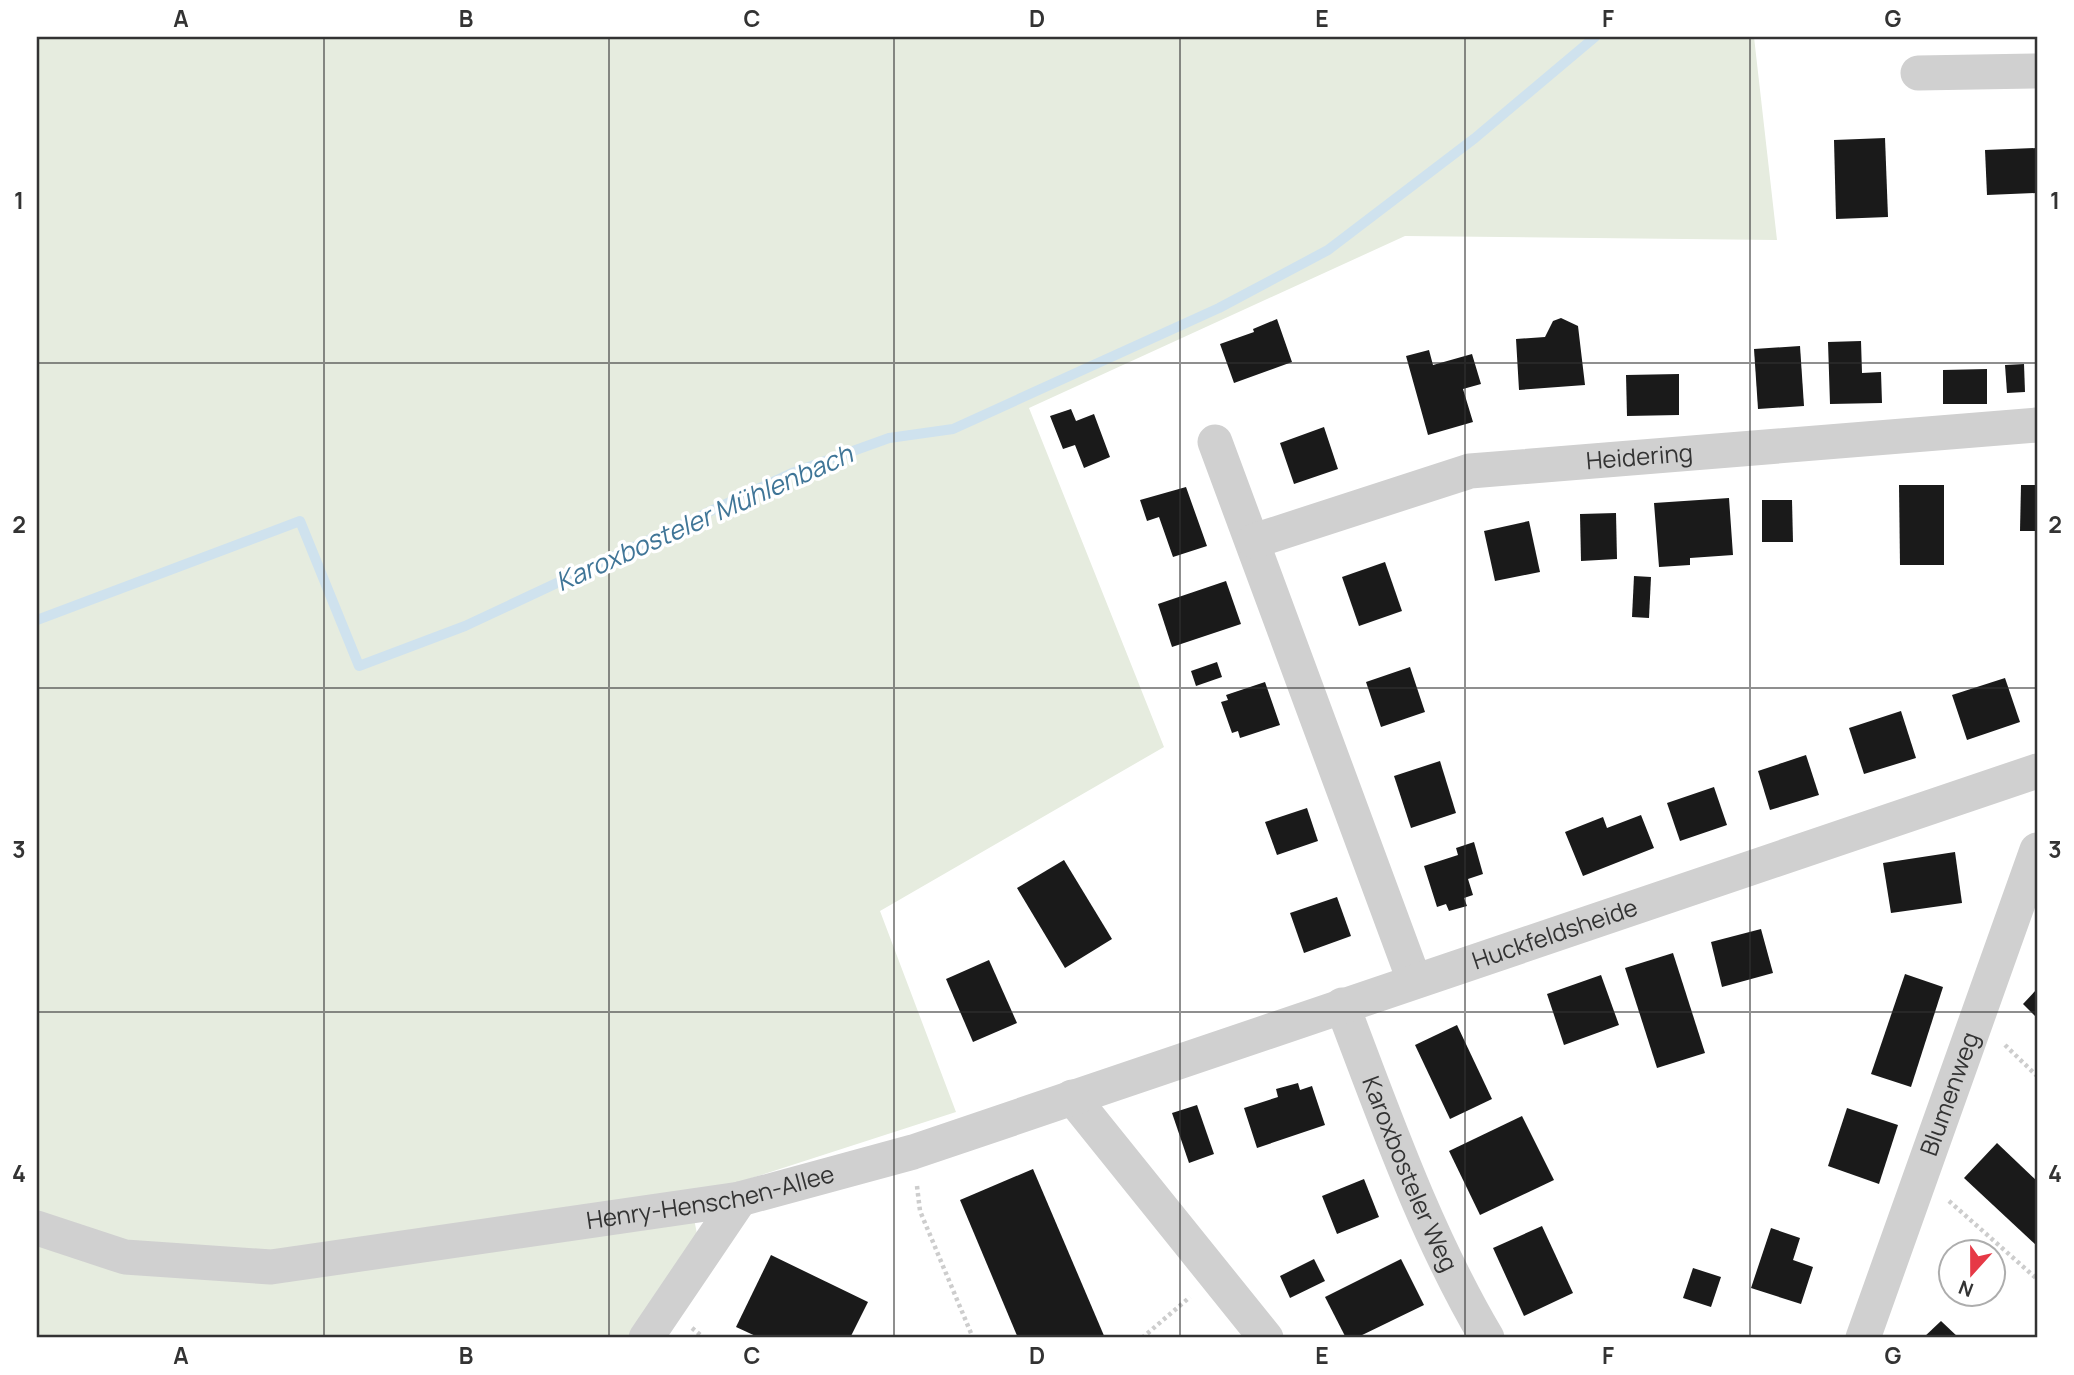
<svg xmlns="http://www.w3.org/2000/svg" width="2074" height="1375" font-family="Manrope,sans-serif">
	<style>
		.green { fill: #e6ecdf }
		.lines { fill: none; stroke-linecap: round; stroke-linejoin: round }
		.stream { stroke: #cfe2ee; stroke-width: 10 }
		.building { fill: #1a1a1a }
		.path { stroke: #cdcdcd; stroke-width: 4.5; stroke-dasharray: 3.5 3.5; stroke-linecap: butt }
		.minor { stroke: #d0d0d0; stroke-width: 35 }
		.grid { fill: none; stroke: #333; stroke-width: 2; stroke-opacity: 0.55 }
		.labels { text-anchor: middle; stroke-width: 7; stroke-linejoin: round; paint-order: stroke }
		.street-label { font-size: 24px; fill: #333; stroke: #fff }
		.water-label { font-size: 26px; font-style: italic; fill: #3f7597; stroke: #fff }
		.neatline { fill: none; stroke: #333; stroke-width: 2.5 }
		.grid-label { font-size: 23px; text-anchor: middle; font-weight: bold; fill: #333 }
	</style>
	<rect width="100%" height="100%" fill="#fff"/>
	<polygon class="green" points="37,37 1754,37 1777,240 1405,236 1029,408 1164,747 880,911 956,1112 690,1198 697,1234 631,1338 37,1338"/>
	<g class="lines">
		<polyline class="stream" points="37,620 300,521 359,666 465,626 792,473 889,438 953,429 1219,308 1328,250 1475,138 1595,37"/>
	</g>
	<g class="building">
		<polygon points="1885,138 1888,217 1836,219 1834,140"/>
		<polygon points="2037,148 2037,193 1987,195 1985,150"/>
		<polygon points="1561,318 1578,326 1585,385 1519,390 1516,339 1545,337 1553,321"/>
		<polygon points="1277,319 1292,362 1234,383 1220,344 1254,332 1253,329"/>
		<polygon points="1861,341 1862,373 1881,372 1882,403 1830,404 1828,342"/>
		<polygon points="1800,346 1804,406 1758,409 1754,349"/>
		<polygon points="1429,350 1433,365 1472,354 1481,384 1463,389 1473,422 1428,435 1406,356"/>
		<polygon points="2024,364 2025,392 2007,393 2005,365"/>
		<polygon points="1987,369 1987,404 1943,404 1943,370"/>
		<polygon points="1679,374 1679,415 1627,416 1626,375"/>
		<polygon points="1071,409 1076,421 1094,414 1110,457 1084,468 1075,445 1063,449 1050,416"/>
		<polygon points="1324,427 1338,469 1294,484 1280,443"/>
		<polygon points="1899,485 1944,485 1944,565 1900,565"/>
		<polygon points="2021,485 2037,485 2037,531 2020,531"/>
		<polygon points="1186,487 1207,546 1173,557 1159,517 1147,521 1140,500"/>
		<polygon points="1729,498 1733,555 1690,558 1690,565 1659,567 1654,503"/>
		<polygon points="1762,500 1792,500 1793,542 1762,542"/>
		<polygon points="1616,513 1617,559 1581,561 1580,514"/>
		<polygon points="1529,521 1540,572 1495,581 1484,531"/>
		<polygon points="1385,562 1402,611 1359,626 1342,577"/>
		<polygon points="1634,576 1651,577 1649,618 1632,617"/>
		<polygon points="1226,581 1241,624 1172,647 1158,604"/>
		<polygon points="1217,662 1222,677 1196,686 1191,671"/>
		<polygon points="1410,667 1425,712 1381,727 1366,682"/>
		<polygon points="2005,678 2020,722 1967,740 1952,695"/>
		<polygon points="1265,682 1280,725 1240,738 1238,731 1232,733 1221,702 1228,700 1226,695"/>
		<polygon points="1901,711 1916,758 1864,774 1849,728"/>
		<polygon points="1806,755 1819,795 1770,810 1758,771"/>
		<polygon points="1440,761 1456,813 1411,828 1394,776"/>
		<polygon points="1714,787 1727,825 1680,841 1667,803"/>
		<polygon points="1307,808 1318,841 1277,855 1265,822"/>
		<polygon points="1641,815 1654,848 1583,876 1565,832 1603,817 1607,828"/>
		<polygon points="1474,842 1483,874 1468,879 1473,895 1464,898 1467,906 1449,911 1446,904 1437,907 1424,866 1458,855 1456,848"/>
		<polygon points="1955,852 1962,903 1891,913 1883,863"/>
		<polygon points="1064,860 1112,939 1065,968 1017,888"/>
		<polygon points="1337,897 1351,936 1304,953 1290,913"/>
		<polygon points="1761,929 1773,973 1722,987 1711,942"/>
		<polygon points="1673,953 1705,1053 1657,1068 1625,968"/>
		<polygon points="989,960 1017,1023 973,1042 946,979"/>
		<polygon points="1905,974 1943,987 1911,1087 1871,1074"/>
		<polygon points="1601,975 1619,1025 1564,1045 1547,994"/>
		<polygon points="2037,989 2037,1018 2023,1004"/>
		<polygon points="1457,1025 1492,1099 1450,1119 1415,1045"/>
		<polygon points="1298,1083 1300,1090 1312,1086 1325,1125 1257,1148 1244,1108 1278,1097 1276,1089"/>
		<polygon points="1197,1105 1214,1154 1189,1163 1172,1113"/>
		<polygon points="1847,1108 1898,1125 1879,1184 1828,1166"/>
		<polygon points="1522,1116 1554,1180 1480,1215 1449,1151"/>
		<polygon points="1997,1143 2037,1181 2037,1246 1964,1178"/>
		<polygon points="1033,1169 1105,1338 1018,1338 960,1200"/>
		<polygon points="1364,1179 1379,1217 1337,1234 1322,1196"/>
		<polygon points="1542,1226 1573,1293 1524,1316 1493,1248"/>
		<polygon points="1771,1228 1800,1238 1793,1260 1813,1267 1801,1304 1751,1288"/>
		<polygon points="771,1255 868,1302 850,1338 760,1338 736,1327"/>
		<polygon points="1314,1259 1325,1281 1290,1298 1280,1276"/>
		<polygon points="1401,1259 1424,1305 1356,1338 1346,1338 1325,1297"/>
		<polygon points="1693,1268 1721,1277 1711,1307 1683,1298"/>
		<polygon points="1941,1321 1959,1338 1923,1338"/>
	</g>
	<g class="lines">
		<g class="path">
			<polyline points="2005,1045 2037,1076"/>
			<polyline points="917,1186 920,1211 973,1338"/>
			<polyline points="1949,1201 2037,1279"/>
			<polyline points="692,1328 704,1338"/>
			<polyline points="1142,1338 1190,1297"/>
		</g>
		<g class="minor">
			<polyline points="1918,73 2037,71"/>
			<polyline points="1215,442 1414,980"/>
			<path id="s1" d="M 1254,541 L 1470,471 L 2037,425"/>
			<path id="s2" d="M 1342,1005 C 1385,1118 1425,1233 1487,1338"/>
			<polyline points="1072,1097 1266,1338"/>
			<path id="s3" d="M 37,1228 L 125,1257 L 271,1267 L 740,1199 L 913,1152 L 2037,771"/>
			<polyline points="646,1338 740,1199"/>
			<path id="s4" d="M 1863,1338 L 2037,850"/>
		</g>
	</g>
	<path class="grid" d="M 324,37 L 324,1338M 609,37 L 609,1338M 894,37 L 894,1338M 1180,37 L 1180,1338M 1465,37 L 1465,1338M 1750,37 L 1750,1338M 37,363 L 2037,363M 37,688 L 2037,688M 37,1012 L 2037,1012"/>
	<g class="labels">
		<g class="street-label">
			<text dy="8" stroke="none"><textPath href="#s1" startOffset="397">Heidering</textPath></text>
			<text dy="8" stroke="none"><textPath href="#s3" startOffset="1570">Huckfeldsheide</textPath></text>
			<text dy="8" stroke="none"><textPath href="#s4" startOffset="259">Blumenweg</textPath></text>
			<text dy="8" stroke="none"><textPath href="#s2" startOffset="182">Karoxbosteler Weg</textPath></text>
			<text dy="8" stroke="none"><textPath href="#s3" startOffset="684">Henry-Henschen-Allee</textPath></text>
		</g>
		<g class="water-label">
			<text transform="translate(704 518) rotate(-24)" y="9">Karoxbosteler Mühlenbach</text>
		</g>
	</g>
	<rect width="2074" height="1375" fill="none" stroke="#ffffff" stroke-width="77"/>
	<g transform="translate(1972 1273) rotate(201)"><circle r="33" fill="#ffffff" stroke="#adadad" stroke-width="2"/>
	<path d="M0-5L12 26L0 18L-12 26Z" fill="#e63946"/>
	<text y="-10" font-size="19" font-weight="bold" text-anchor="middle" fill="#333333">N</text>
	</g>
	<rect x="38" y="38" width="1998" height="1298" class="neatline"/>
	<g class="grid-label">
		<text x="181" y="27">A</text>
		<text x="466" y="27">B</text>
		<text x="752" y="27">C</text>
		<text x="1037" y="27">D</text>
		<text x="1322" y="27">E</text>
		<text x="1608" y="27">F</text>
		<text x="1893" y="27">G</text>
		<text x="19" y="209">1</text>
		<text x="2055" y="209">1</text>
		<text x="19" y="533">2</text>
		<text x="2055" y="533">2</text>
		<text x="19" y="858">3</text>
		<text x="2055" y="858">3</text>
		<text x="19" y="1182">4</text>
		<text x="2055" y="1182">4</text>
		<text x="181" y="1364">A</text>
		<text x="466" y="1364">B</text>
		<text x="752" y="1364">C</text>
		<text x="1037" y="1364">D</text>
		<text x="1322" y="1364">E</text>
		<text x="1608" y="1364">F</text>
		<text x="1893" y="1364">G</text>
	</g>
</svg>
